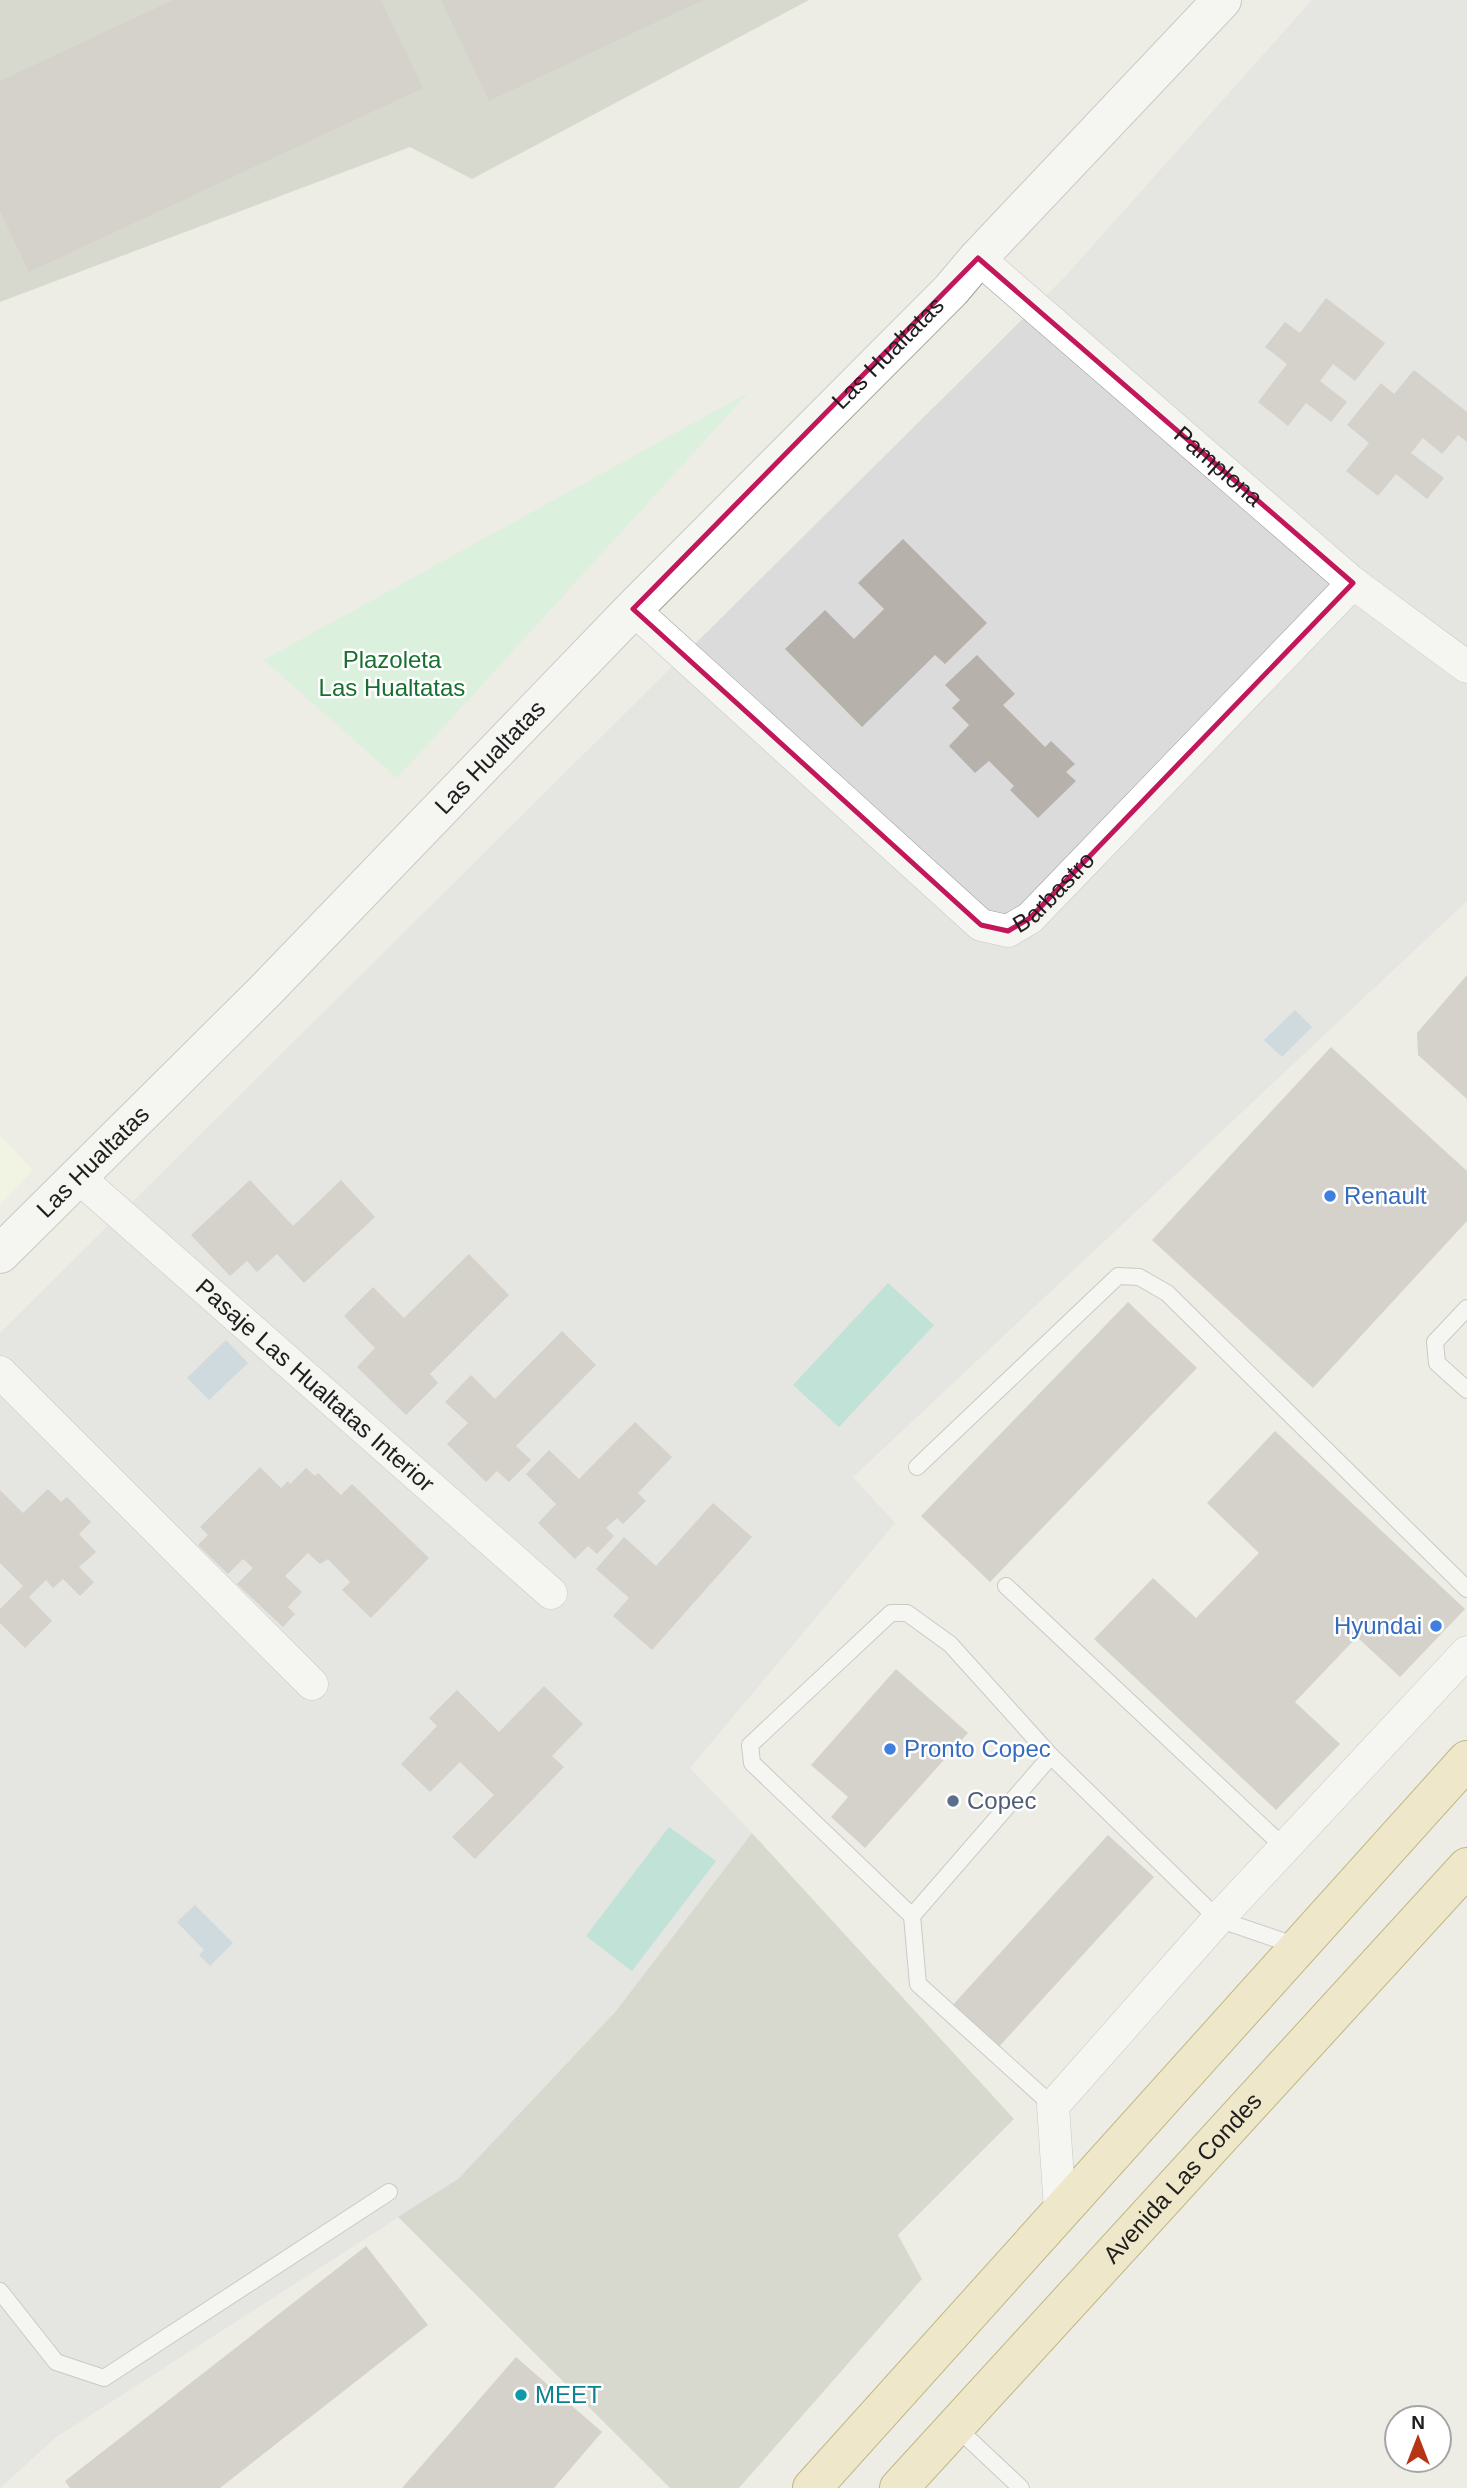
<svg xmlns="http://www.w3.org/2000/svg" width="1467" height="2488" font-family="Helvetica,sans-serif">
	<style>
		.residential { fill: #dcdbdb }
		.education { fill: #f6fbe0 }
		.construction { fill: #bec1b1 }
		.park { fill: #c6f3d2 }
		.pitch { fill: #8bd4c6 }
		.water { fill: #aac4d6 }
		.building { fill: #b6b2ab }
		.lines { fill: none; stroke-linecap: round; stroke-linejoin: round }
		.service-casing { stroke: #9f9f9f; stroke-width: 18 }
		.minor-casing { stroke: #9f9f9f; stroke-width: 33 }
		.tertiary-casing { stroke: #9f9f9f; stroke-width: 40 }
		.primary-casing { stroke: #867611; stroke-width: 40 }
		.service { stroke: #fff; stroke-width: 16 }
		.minor { stroke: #fff; stroke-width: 32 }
		.tertiary { stroke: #fff; stroke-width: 38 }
		.primary { stroke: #f1dfa6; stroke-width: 38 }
		.marked { fill: none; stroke: #c2185b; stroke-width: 5; stroke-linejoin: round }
		.shop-dot { fill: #3f7fe0; stroke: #fff; stroke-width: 2.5 }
		.service-dot { fill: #5c6f8a; stroke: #fff; stroke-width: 2.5 }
		.culture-dot { fill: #0f9aa8; stroke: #fff; stroke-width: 2.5 }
		.labels { text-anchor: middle; stroke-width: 5; stroke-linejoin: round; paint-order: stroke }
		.street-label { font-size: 24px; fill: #1e1e1e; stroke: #fff }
		.park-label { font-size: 24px; fill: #186f30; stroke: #fff }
		.shop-label { font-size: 24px; fill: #366cbe; stroke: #fff; text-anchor: start }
		.service-label { font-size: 24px; fill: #4e5e75; stroke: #fff; text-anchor: start }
		.culture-label { font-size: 24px; fill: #0d838f; stroke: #fff; text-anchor: start }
	</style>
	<rect width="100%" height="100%" fill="#edece5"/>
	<polygon class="residential" points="1312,0 1467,0 1467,901 853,1477 895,1523 690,1768 752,1833 616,2011 458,2179 55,2438 0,2488 0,1333 1062,280"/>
	<polygon class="education" points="0,1135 33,1170 0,1205"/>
	<g class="construction">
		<polygon points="0,0 809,0 472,179 410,147 0,302"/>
		<polygon points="752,1833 1014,2119 898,2235 922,2279 739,2488 670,2488 398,2217 458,2179 616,2011"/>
	</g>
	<polygon class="park" points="748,393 397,778 264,660"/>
	<g class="pitch">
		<polygon points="888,1283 934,1325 839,1427 793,1385"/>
		<polygon points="669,1827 716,1861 632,1971 586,1936"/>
	</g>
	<g class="water">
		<polygon points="1295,1010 1312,1027 1282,1057 1264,1040"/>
		<polygon points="226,1340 248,1363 209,1400 187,1378"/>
		<polygon points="195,1905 233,1943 210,1966 199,1955 204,1950 177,1922"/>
	</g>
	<g class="building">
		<polygon points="173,0 381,0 423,88 29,272 0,211 0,81"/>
		<polygon points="441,0 703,0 489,101"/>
		<polygon points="1326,298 1385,343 1355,381 1333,364 1320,381 1347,402 1331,422 1306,403 1288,426 1258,402 1287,364 1265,347 1285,322 1300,333"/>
		<polygon points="1414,370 1467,412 1467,442 1458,435 1442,454 1423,438 1411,453 1444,478 1427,499 1396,474 1378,496 1346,471 1369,443 1347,425 1381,383 1394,394"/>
		<polygon points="903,539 987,623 945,664 935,655 862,727 785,649 825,610 854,639 884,609 858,583"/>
		<polygon points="977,655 1015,694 1003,705 1045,747 1051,741 1075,764 1066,772 1076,781 1038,818 1010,790 1014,786 989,761 975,773 949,746 969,725 952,708 960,700 945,685"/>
		<polygon points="1467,975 1467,1099 1418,1055 1417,1033"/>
		<polygon points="1331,1047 1467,1171 1467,1221 1313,1388 1152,1240"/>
		<polygon points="250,1180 293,1226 341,1180 375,1217 304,1283 277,1254 257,1272 247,1261 230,1276 191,1235"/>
		<polygon points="469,1254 509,1295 430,1374 438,1383 406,1415 357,1367 375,1348 344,1316 373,1287 404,1318"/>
		<polygon points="1128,1302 1197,1368 990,1582 921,1516"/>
		<polygon points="562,1331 596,1365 516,1446 531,1460 509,1482 497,1471 486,1482 447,1444 468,1423 445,1402 471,1375 495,1399"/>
		<polygon points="635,1422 672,1457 638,1493 646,1501 623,1524 617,1518 606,1528 614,1536 597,1554 588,1546 575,1559 538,1523 556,1504 526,1474 549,1450 579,1479"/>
		<polygon points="1275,1431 1465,1609 1400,1677 1357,1637 1295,1702 1340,1744 1276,1810 1094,1639 1153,1578 1196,1618 1259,1553 1207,1503"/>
		<polygon points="260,1467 281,1488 288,1481 290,1484 306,1468 315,1476 318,1473 341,1495 352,1484 429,1558 371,1618 342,1590 350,1582 328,1559 320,1564 308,1553 285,1576 302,1592 288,1607 295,1614 283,1627 237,1584 253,1568 243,1559 228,1574 198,1545 208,1535 200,1527"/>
		<polygon points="48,1489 61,1502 67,1497 91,1522 79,1534 96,1552 79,1567 94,1582 80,1596 63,1579 53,1588 46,1580 29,1597 52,1621 25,1648 0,1623 0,1609 23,1586 0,1563 0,1490 23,1513"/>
		<polygon points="713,1503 752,1537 652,1650 613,1616 629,1598 596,1569 624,1537 656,1566"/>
		<polygon points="896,1669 968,1733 865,1848 831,1817 848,1797 811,1765"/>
		<polygon points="544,1686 583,1724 552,1756 564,1767 475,1859 452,1837 494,1795 460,1762 430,1792 401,1764 437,1726 429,1718 457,1690 499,1732"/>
		<polygon points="1108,1835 1154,1877 996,2050 950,2008"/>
		<polygon points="366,2246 428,2325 220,2488 70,2488 65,2481"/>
		<polygon points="516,2357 602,2432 554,2488 402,2488"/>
	</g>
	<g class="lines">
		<g class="service-casing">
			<g id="service">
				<polyline points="1467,1308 1435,1342 1437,1363 1467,1390"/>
				<polyline points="917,1467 1118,1276 1139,1277 1167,1293 1467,1589"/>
				<polyline points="1006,1586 1285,1848"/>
				<polyline points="912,1916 752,1763 750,1745 891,1613 907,1613 950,1644 1051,1756"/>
				<polyline points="1053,2106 918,1984 912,1916 1051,1756 1218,1919 1297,1946"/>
				<polyline points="0,2291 56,2362 104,2378 389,2192"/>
				<polyline points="955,2426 1021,2488"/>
			</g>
		</g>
		<g class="minor-casing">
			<g id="minor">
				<path id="s1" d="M 978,258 L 1353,583 L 1467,667"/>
				<path id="s2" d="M 633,609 L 981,925 L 1008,931 L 1030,918 L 1353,583"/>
				<path id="s3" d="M 77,1176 L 551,1593"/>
				<polyline points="0,1372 312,1684"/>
				<polyline points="1060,2209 1053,2106 1218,1919 1467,1652"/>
			</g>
		</g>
		<g class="tertiary-casing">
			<g id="tertiary">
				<path id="s4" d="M 0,1254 L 265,991 L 633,609 L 951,290 L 978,258 L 1222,0"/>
			</g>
		</g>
		<g class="primary-casing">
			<g id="primary">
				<polyline points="812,2488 1467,1760"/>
				<path id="s5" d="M 899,2488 L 1467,1867"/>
			</g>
		</g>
		<use href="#service" class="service"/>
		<use href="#minor" class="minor"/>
		<use href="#tertiary" class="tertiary"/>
		<use href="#primary" class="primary"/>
	</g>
	<path d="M0 0H1467V2488H0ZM 978,258 L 1353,583 L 1030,918 L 1008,931 L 981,925 L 633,609 Z" fill="#edece5" fill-opacity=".55" fill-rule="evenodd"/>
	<path class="marked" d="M 978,258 L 1353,583 L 1030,918 L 1008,931 L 981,925 L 633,609 Z"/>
	<g class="shop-dot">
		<circle cx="1330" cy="1196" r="7"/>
		<circle cx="1436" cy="1626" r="7"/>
		<circle cx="890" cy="1749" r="7"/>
	</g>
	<circle class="service-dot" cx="953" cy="1801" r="7"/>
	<circle class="culture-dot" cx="521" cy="2395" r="7"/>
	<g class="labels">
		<g class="street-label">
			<text dy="8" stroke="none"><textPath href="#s4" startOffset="1265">Las Hualtatas</textPath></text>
			<text dy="8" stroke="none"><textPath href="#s1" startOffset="318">Pamplona</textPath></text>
			<text dy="8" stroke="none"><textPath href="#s4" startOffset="698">Las Hualtatas</textPath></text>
			<text dy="8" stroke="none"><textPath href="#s2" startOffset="558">Barbastro</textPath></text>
			<text dy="8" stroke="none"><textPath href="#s4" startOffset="131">Las Hualtatas</textPath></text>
			<text dy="8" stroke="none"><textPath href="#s3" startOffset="317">Pasaje Las Hualtatas Interior</textPath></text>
			<text dy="8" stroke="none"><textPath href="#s5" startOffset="420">Avenida Las Condes</textPath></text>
		</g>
		<g class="park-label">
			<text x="392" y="668">Plazoleta<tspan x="392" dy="28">Las Hualtatas</tspan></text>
		</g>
		<g class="shop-label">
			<text x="1344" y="1204">Renault</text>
			<text x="1422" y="1634" text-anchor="end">Hyundai</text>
			<text x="904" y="1757">Pronto Copec</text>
		</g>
		<g class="service-label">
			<text x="967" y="1809">Copec</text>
		</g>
		<g class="culture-label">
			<text x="535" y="2403">MEET</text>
		</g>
	</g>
	<g transform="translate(1418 2439)"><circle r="33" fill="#ffffff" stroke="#a5a5a5" stroke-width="2"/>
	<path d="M0-5L12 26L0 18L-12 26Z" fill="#b53516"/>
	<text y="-10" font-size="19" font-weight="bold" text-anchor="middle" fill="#1e1e1e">N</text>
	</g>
</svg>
